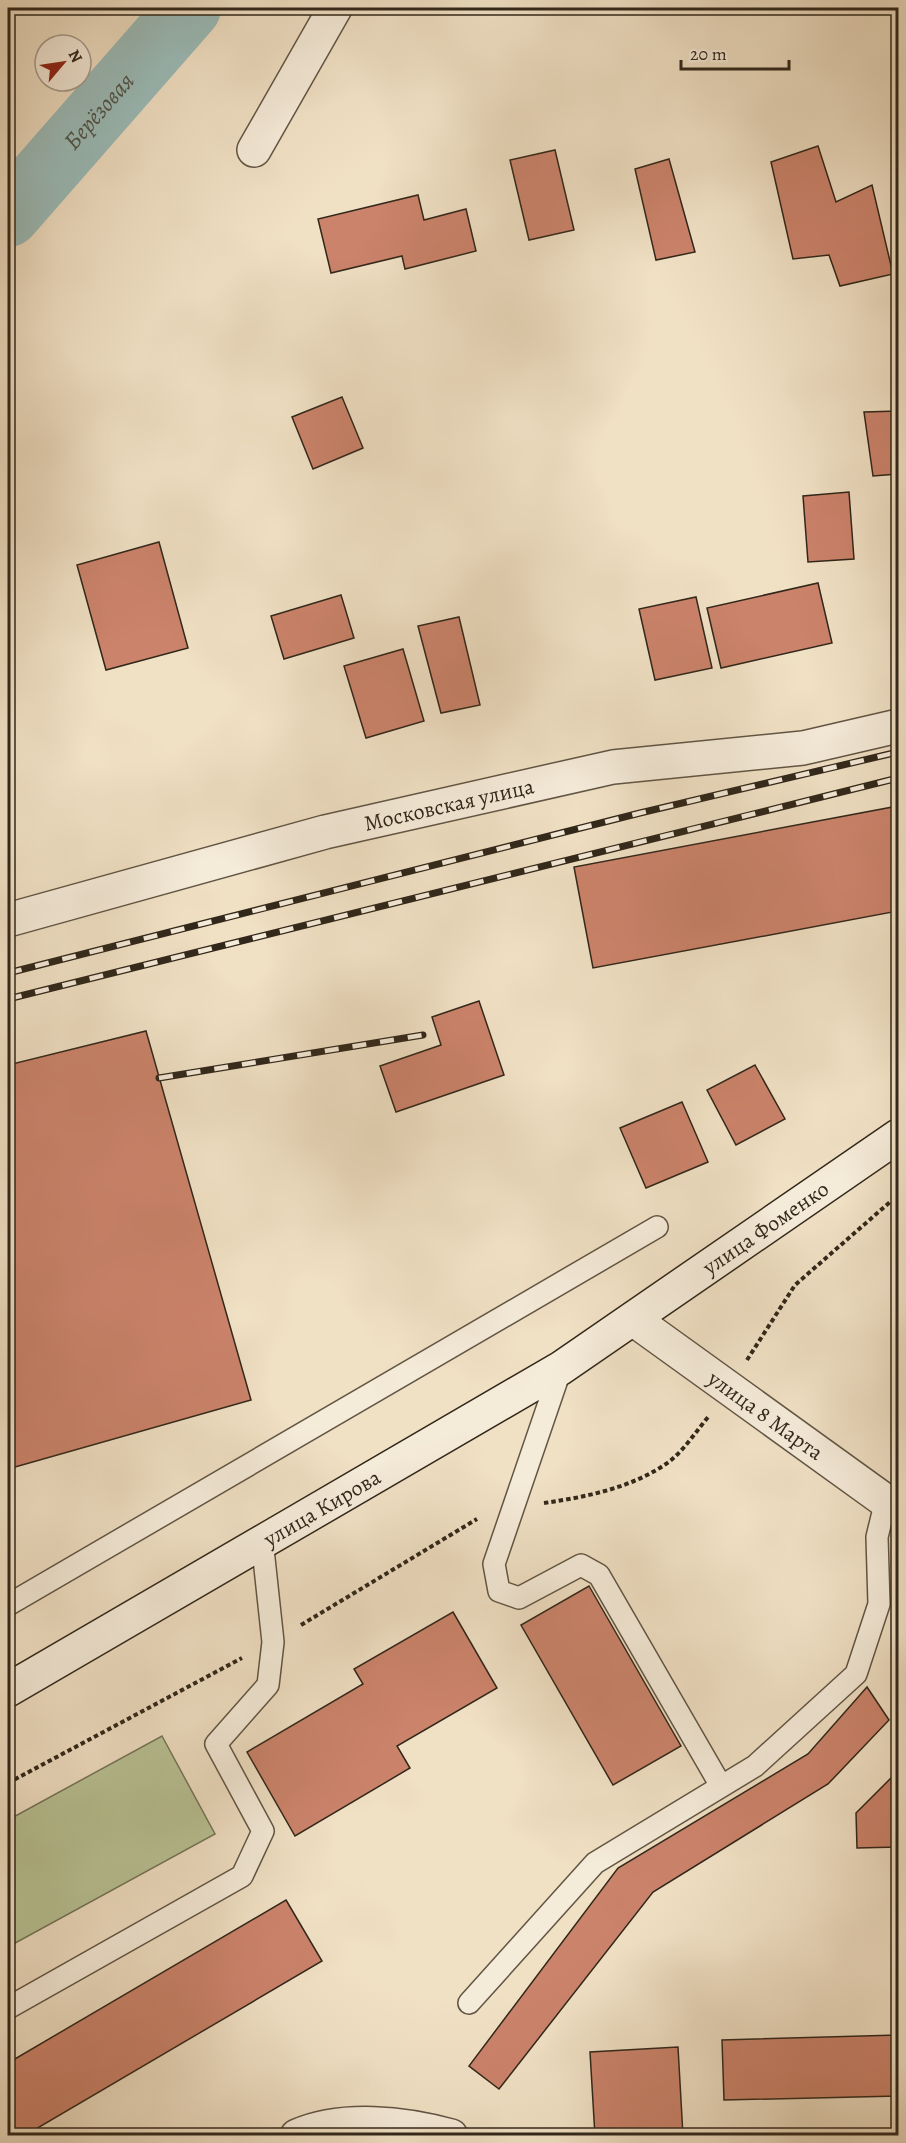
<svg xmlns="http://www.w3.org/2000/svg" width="906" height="2143" font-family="Alegreya,serif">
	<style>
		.green { fill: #b8c295; stroke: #747458; stroke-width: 1.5 }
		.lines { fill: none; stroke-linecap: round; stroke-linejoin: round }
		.river { stroke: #9bbcb9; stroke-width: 64 }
		.building { fill: #cb836b; stroke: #31271a; stroke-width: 1.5 }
		.lane-casing { stroke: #615544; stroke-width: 24 }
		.street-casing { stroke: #615544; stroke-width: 36 }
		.secondary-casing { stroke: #31271a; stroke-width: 36 }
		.path { stroke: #31271a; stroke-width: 4; stroke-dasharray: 4.5 3; stroke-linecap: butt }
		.lane { stroke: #f5ebd9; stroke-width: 21 }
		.street { stroke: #f5ebd9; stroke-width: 33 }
		.secondary { stroke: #f5ebd9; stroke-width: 33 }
		.rail-casing { stroke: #31271a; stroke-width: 7 }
		.rail { stroke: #f5ebd9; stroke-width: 4.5; stroke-dasharray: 14; stroke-linecap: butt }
		.labels { text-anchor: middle; stroke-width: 4.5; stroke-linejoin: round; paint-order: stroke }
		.street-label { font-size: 22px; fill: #31271a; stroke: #f5ebd9 }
		.water-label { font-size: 24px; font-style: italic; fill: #51544a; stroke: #f5ebd9 }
	</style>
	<rect width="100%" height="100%" fill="#f0e0c4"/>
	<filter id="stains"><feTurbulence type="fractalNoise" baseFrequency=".00333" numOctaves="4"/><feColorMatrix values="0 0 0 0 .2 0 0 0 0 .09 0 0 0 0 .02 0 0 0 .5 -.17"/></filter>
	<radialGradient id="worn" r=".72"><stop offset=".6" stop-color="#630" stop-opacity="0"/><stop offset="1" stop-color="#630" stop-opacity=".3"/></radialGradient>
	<polygon class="green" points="162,1736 215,1834 8,1947 8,1820"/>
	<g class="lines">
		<path class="river" id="s1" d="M 8,215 L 189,8"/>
	</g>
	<g class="building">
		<polygon points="818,146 836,202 872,185 893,274 840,286 829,255 793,259 771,162"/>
		<polygon points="555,150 574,230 529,240 510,160"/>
		<polygon points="669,159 695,252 656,260 635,169"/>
		<polygon points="418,195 424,220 466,209 476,251 405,269 402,256 331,273 318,219"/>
		<polygon points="342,397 363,448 313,469 292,417"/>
		<polygon points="898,411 898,474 873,476 864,412"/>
		<polygon points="849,492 854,559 808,562 803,496"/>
		<polygon points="159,542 188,648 106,670 77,565"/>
		<polygon points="818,583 832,643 721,668 707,608"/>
		<polygon points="341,595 354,638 284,659 271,616"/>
		<polygon points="696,597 712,668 655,680 639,609"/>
		<polygon points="459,617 480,705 441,713 418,626"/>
		<polygon points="403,649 424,721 366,738 344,666"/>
		<polygon points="898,806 898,911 593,968 574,867"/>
		<polygon points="479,1001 504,1075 396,1112 380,1066 441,1045 432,1017"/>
		<polygon points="146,1031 251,1400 8,1469 8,1065"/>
		<polygon points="755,1065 785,1119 736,1145 707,1090"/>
		<polygon points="682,1102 708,1162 646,1188 620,1128"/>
		<polygon points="589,1586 681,1746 613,1785 521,1625"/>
		<polygon points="453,1612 497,1688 397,1746 410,1768 295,1836 247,1752 363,1684 354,1669"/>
		<polygon points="867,1687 889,1720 828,1784 653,1892 499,2089 469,2066 618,1868 808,1754"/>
		<polygon points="898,1771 898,1847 857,1848 856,1813"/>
		<polygon points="286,1900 322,1961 24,2136 8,2136 8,2063"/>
		<polygon points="898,2035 898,2096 724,2100 722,2040"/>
		<polygon points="678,2047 683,2136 595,2136 590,2052"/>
	</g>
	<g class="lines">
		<g class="lane-casing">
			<g id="lane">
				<polyline points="561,1368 494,1564 499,1591 519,1598 581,1565 599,1575 721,1786"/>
				<polyline points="8,1605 657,1227"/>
				<polyline points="469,2003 595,1863 755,1766 856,1674 879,1604 877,1537 886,1500"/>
				<polyline points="8,2008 242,1876 263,1831 216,1744 268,1685 273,1642 262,1540"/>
			</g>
		</g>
		<g class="street-casing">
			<g id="street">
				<polyline points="254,150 335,8"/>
				<path id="s2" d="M 8,920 L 325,832 L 613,767 L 803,748 L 898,726"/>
				<path id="s3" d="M 633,1319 L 898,1510"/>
				<path d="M 297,2136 C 342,2116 405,2123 451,2136"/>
			</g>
		</g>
		<g class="secondary-casing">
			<g id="secondary">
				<path id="s4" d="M 8,1690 L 561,1368 L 898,1136"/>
			</g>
		</g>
		<g class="path">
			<polyline points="747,1360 795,1285 898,1195"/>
			<path d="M 544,1503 C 587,1497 635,1487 670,1461 C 685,1449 697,1430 709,1416"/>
			<polyline points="301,1625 477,1519"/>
			<polyline points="8,1783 242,1658"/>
		</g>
		<use href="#lane" class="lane"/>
		<use href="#street" class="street"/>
		<use href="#secondary" class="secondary"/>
		<g class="rail-casing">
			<g id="rail">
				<polyline points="8,973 640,813 898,752"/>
				<polyline points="8,999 898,778"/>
				<polyline points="159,1078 423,1035"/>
			</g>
		</g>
		<use href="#rail" class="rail"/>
	</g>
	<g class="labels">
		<g class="street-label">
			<text dy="8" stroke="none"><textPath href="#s2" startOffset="456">Московская улица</textPath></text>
			<text dy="8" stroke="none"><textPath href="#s4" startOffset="888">улица Фоменко</textPath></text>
			<text dy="8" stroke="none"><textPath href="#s3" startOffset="164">улица 8 Марта</textPath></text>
			<text dy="8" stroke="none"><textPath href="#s4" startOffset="363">улица Кирова</textPath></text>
		</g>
		<g class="water-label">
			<text dy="8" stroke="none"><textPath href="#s1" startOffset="138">Берёзовая</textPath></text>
		</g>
	</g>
	<rect width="906" height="2143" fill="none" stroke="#f0e0c4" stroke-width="30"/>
	<rect x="9" y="9" width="888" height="2125" fill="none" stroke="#31271a" stroke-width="3"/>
	<rect x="15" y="15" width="876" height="2113" fill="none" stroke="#31271a" stroke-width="1.5"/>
	<g transform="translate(63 63) rotate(61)"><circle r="28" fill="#f5ebd9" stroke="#a79d8d" stroke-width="1.5"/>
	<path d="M0-4.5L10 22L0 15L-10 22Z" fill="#8f2418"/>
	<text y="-9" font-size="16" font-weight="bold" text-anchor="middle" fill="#31271a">N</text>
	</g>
	<path d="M681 60v9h108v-9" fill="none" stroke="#31271a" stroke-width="3"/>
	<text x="690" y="60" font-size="18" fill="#31271a" stroke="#f5ebd9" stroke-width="4.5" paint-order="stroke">20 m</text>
	<rect width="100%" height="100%" filter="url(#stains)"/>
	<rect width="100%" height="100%" fill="url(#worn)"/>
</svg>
